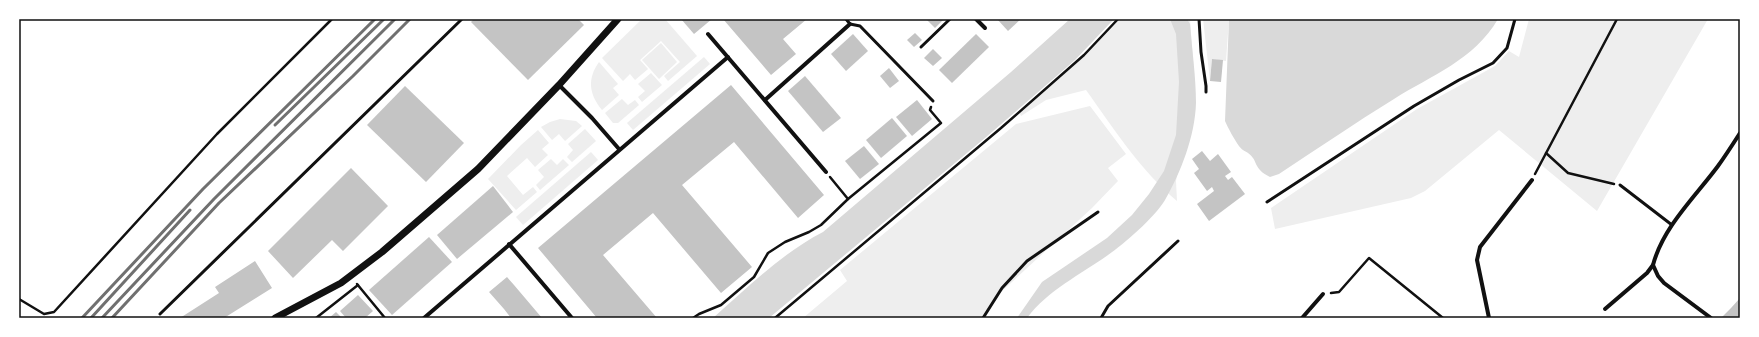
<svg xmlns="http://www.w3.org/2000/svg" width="1759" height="337" font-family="'PT Sans Narrow',sans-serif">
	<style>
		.green { fill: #eee }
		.water { fill: #d9d9d9 }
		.building { fill: #c4c4c4 }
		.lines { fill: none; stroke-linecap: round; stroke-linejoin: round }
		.path { stroke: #111; stroke-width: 2.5 }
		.service { stroke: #111; stroke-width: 3 }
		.minor { stroke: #111; stroke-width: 4 }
		.tertiary { stroke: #111; stroke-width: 7 }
		.rail { stroke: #707070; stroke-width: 3 }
		.neatline { fill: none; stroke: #111; stroke-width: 1.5 }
	</style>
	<rect width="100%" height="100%" fill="#fff"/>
	<g class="green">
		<polygon points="642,19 665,19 697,56 668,81 664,76 680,62 661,41 640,60 648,69 635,80 630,74 623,81 602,58"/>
		<path d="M 1118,19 L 1190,19 L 1195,87 L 1187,110 L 1176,181 L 1177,201 C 1140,170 1114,129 1086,90 L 1046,100 L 1021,116 L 1019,112 L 1084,55 Z"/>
		<polygon points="1203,19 1229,19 1226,61 1212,59 1210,81"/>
		<polygon points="1529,19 1708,19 1597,211 1499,130 1425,191 1411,198 1275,229 1271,208 1417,109 1495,66 1509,51 1519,57"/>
		<polygon points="661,43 677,62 659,79 642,60"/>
		<polygon points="704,57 710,64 633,130 627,123"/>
		<path d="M 599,62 L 618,84 L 613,88 L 619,95 L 602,110 C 589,94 587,79 599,62 Z"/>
		<polygon points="651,73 662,85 642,102 638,97 645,91 638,84"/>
		<polygon points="622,99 628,105 635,100 639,105 618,123 613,123 605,113"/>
		<polygon points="1090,106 1126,154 1108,168 1118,181 1092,208 999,294 985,318 803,318 847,281 840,270 1016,124"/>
		<polygon points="560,119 576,121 582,126 565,141 559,134 552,140 541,127 550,122"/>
		<polygon points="585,129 596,141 572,162 567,157 573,150 568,144"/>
		<polygon points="538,130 549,143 542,149 548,155 535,167 527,158 507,176 523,195 533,187 537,192 516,210 488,179 521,145"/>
		<polygon points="591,152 598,160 523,225 516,217"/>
		<polygon points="551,159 557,165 563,159 569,165 540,190 536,185 544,177 538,170"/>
	</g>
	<g class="water">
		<path d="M 1070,19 L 1114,19 L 1075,60 L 985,138 L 769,318 L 713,318 C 747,288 782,253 823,232 L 1011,72 Z"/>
		<path d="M 1170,19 L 1187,19 L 1190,24 C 1192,50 1196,77 1196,103 C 1195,136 1181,172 1165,200 C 1155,217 1124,244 1108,255 C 1080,275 1048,290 1027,318 L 1017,318 L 1042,282 L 1107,238 L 1132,215 L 1149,194 L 1164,171 L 1176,135 L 1179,82 L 1176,34 Z"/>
		<path d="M 1229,19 L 1498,19 C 1474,60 1432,75 1394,99 C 1355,123 1317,149 1279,174 L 1270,177 C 1252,168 1259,161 1248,153 C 1247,152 1244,151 1243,150 C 1238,147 1227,126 1225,121 Z"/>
	</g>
	<g class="building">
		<polygon points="474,19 578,19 584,25 528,80 471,22"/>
		<polygon points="681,19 712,19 694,34"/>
		<polygon points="723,19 807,19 783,39 796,54 771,75"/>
		<polygon points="926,19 944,19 935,28"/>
		<polygon points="997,19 1021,19 1008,31"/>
		<polygon points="915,33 922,40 914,47 907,40"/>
		<polygon points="853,34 868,51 846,71 831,54"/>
		<polygon points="976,34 989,47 952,83 939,70"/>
		<polygon points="933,49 942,58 933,66 924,58"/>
		<polygon points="1212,59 1223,60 1221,82 1210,81"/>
		<polygon points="889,68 899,81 890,88 880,76"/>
		<polygon points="805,76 841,118 823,132 788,91"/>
		<polygon points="731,85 824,195 798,218 734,142 682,185 752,267 721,293 653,213 603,255 657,318 597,318 538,248"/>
		<polygon points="405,86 464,143 426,182 367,125"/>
		<polygon points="917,100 932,119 912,136 896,117"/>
		<polygon points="892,118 907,136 881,158 866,140"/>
		<polygon points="864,146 879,164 860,179 845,161"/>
		<polygon points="1202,151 1210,161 1218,154 1231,172 1225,176 1228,180 1232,177 1245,194 1209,221 1197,204 1214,191 1212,187 1207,191 1194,173 1199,169 1192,159"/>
		<polygon points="351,168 388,206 343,251 332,240 293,278 268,251"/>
		<polygon points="493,186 513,212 457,259 437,235"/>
		<polygon points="429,237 452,262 392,315 369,290"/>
		<polygon points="255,261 272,288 224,318 180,318 219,293 215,287"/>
		<polygon points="507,277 514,285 542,318 511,318 504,309 489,292"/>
		<polygon points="358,295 373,311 365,318 346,318 340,311"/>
		<polygon points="1740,298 1740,318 1721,318 1731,308"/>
		<polygon points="336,312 342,318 329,318"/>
	</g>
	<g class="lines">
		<g class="path">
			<polyline points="1546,153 1568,173 1614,184"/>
			<polyline points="1535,174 1617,19"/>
			<polyline points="830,177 848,199"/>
			<polyline points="357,284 385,318"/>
			<polyline points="1331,293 1339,292 1369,258 1443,318"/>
			<polyline points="19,299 44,314 54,312 217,134 332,19"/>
			<polyline points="316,318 358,285"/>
			<polyline points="693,318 699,314 721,305 754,277 768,253 785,242 809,232 821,225 848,199 941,123 930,110 931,107"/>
			<polyline points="775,318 1001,128 1084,55 1118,19"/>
		</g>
		<g class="service">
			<polyline points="846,19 850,24 860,26 933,101"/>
			<polyline points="1199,19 1201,52 1206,86 1206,92"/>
			<polyline points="921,47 950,19"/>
			<polyline points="1620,185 1672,225"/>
			<polyline points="1267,202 1414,106 1459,80 1493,63 1507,48 1515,19"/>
			<polyline points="160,314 462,19"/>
			<polyline points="983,318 1002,288 1027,261 1098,212"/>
			<polyline points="1101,318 1108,306 1178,241"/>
		</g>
		<g class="minor">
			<polyline points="976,19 985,28"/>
			<polyline points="708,34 826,172"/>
			<polyline points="559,85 592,118 619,149"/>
			<polyline points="765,100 850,24"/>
			<polyline points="509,244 572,318"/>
			<polyline points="1605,309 1647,273 1653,265"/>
			<polyline points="424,318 728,57"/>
			<polyline points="1302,318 1323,294"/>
			<polyline points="1489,318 1477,260 1480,247 1532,180"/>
			<path d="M 1711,318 L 1664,283 L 1658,276 L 1653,265 C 1663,227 1695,197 1718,166 C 1726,155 1733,144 1740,133"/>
		</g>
		<polyline class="tertiary" points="275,318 341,283 382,252 478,169 559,85 618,19"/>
		<g class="rail">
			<polyline points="275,125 384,19"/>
			<polyline points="82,318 203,189 375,19"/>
			<polyline points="91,318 190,210"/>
			<polyline points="102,318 214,199 395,19"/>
			<polyline points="112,318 219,203 353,76 410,19"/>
		</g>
	</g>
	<rect width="1759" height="337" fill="none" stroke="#ffffff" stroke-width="40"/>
	<rect x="20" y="20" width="1719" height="297" class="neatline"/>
</svg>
